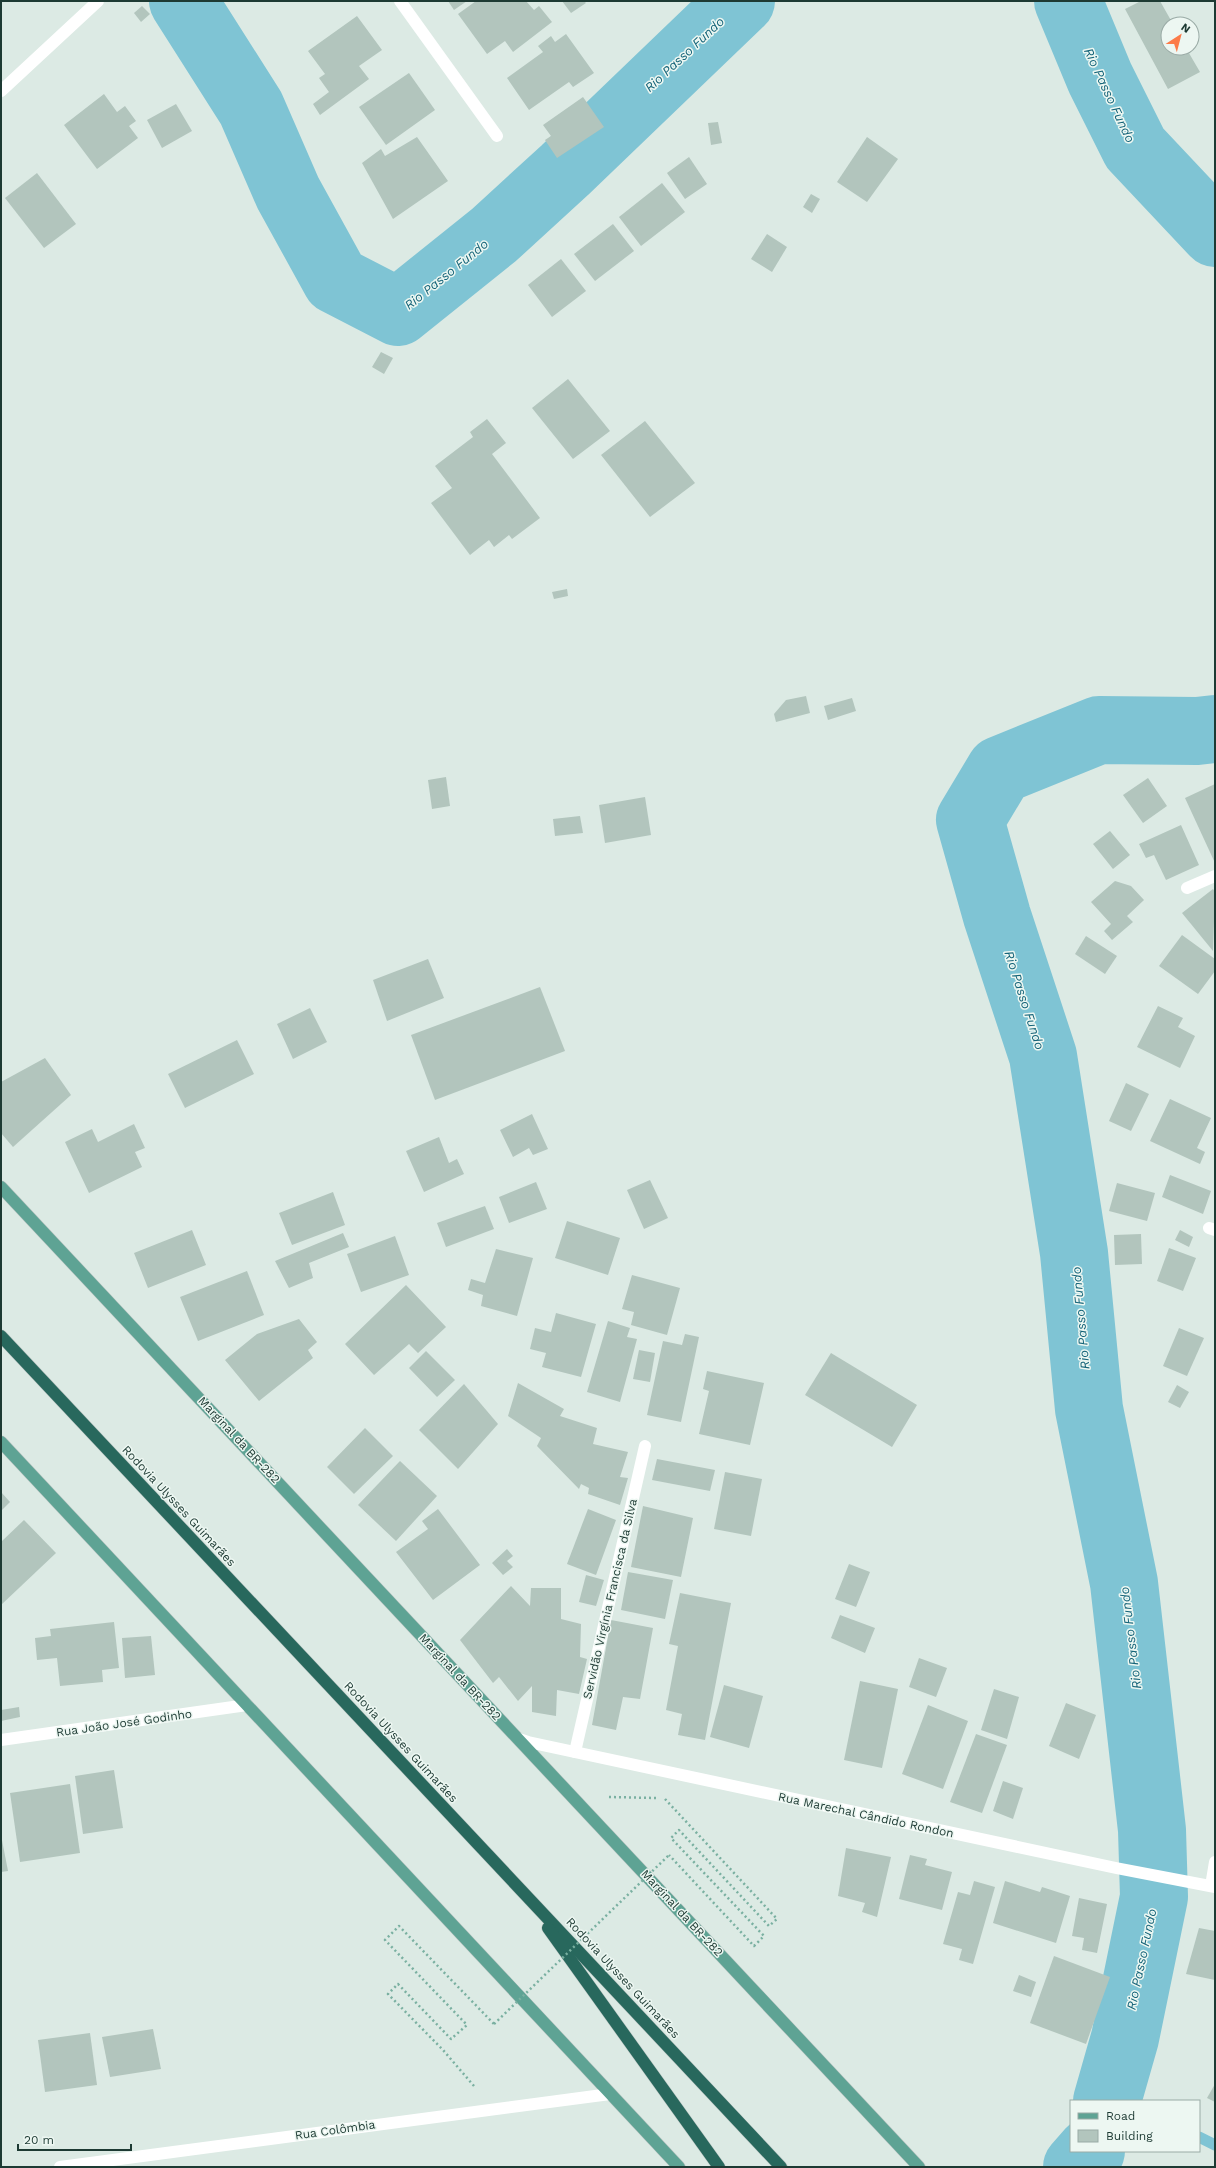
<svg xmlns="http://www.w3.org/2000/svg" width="1216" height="2168" font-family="'Work Sans',sans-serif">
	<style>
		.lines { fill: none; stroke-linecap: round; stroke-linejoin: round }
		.stream { stroke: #7fc4d4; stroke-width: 11 }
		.river { stroke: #7fc4d4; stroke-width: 68 }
		.building { fill: #b2c5bd }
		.major-casing { stroke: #bbc4c2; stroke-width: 13 }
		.highway-casing { stroke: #bbc4c2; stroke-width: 13 }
		.path { stroke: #7ab0a1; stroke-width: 2.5; stroke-dasharray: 2 3; stroke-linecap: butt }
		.minor { stroke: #fff; stroke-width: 12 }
		.major { stroke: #5ea394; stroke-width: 12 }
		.highway { stroke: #28685d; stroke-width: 12 }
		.path-bridge { stroke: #7ab0a1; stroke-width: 2.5; stroke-dasharray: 2 3; stroke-linecap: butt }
		.labels { text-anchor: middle; stroke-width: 3; stroke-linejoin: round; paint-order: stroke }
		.street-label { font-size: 12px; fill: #1d3a33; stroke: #edf7f2 }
		.water-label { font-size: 13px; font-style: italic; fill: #156479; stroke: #edf7f2 }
	</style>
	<rect width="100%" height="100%" fill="#dceae4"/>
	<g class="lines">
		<polyline class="stream" points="1199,2137 1215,2145"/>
		<g class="river">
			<polyline points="183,1 251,108 288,193 336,280 398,312 494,235 565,170 741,1"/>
			<polyline points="1068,1 1100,78 1135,148 1215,233"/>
			<polyline points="1107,2101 1125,2038 1154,1897 1152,1830 1124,1583 1089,1409 1074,1253 1043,1056 997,916 970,820 1000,770 1099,730 1197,731 1215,729"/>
			<polyline points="1077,2167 1091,2151"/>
		</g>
	</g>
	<g class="building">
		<polygon points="448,1 467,1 454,10"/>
		<polygon points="476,1 526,1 534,10 539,6 552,22 513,52 505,41 487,54 458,14"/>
		<polygon points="562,1 584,1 586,3 571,13"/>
		<polygon points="1141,1 1160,1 1173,24 1168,24 1168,48 1186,48 1200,72 1168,89 1125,9"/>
		<polygon points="142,6 150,14 141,22 134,13"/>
		<polygon points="357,16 382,50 359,66 369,79 320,115 313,104 329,92 319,78 325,74 308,51"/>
		<polygon points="566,34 594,73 573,87 569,82 529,110 507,78 543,52 538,46 551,36 555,42"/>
		<polygon points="409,73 435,110 386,145 359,107"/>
		<polygon points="104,94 117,112 125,106 136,121 129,126 138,138 97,169 64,125"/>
		<polygon points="583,97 604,127 557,158 545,140 551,136 543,125"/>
		<polygon points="176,104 192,131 162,148 147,120"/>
		<polygon points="718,122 722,143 711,145 708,123"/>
		<polygon points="417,137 448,181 393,219 362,163 381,149 385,156"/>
		<polygon points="867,137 898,159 867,202 837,182"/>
		<polygon points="689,157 707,184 685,199 667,173"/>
		<polygon points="37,173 76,224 44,248 5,198"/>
		<polygon points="662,183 685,212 641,246 619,217"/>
		<polygon points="811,194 820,199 812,213 803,207"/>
		<polygon points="613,224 634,251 595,281 574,254"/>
		<polygon points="767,234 787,247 772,272 751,259"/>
		<polygon points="561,259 586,291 552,317 528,285"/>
		<polygon points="381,352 393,358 384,374 372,367"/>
		<polygon points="568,379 610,431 573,459 532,408"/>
		<polygon points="487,419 506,443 492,454 540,518 512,539 509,535 494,547 489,540 470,555 431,503 452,488 435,466 473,437 470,432"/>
		<polygon points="645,421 695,483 650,517 601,455"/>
		<polygon points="567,589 568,596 554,599 552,592"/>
		<polygon points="806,696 810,713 776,722 774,714 786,700"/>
		<polygon points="852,698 856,711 828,720 824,706"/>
		<polygon points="446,777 450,806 432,809 428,780"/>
		<polygon points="1148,778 1167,806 1143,823 1123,795"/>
		<polygon points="1215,784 1215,863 1185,798"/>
		<polygon points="645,797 651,835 605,843 599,805"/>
		<polygon points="580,816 583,833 555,836 553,819"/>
		<polygon points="1181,825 1199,865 1166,880 1154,855 1146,858 1139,844"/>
		<polygon points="1110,831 1130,855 1113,869 1093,844"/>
		<polygon points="1115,881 1131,886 1144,900 1127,916 1133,922 1112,940 1104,931 1111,924 1091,902"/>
		<polygon points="1213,889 1215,892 1213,951 1182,913"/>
		<polygon points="1182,935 1215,959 1215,971 1198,994 1159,966"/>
		<polygon points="1086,936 1117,956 1105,974 1075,954"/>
		<polygon points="428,959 444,998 387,1021 373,980"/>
		<polygon points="540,987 565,1051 435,1100 411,1035"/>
		<polygon points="1158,1006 1183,1018 1178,1027 1195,1036 1180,1068 1137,1047"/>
		<polygon points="310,1008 327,1042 293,1059 277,1024"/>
		<polygon points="237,1040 254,1074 185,1108 168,1074"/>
		<polygon points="45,1058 71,1095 13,1147 1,1133 1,1082"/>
		<polygon points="1126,1083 1149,1094 1131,1131 1109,1121"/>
		<polygon points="1170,1099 1211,1118 1197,1148 1205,1152 1200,1164 1150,1141"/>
		<polygon points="532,1114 548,1149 533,1155 529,1148 513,1157 500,1130"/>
		<polygon points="134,1124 145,1148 135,1152 142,1167 89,1193 65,1142 92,1129 98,1142"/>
		<polygon points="439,1137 449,1163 457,1159 464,1174 424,1192 406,1151"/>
		<polygon points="1170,1175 1211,1191 1203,1214 1162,1197"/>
		<polygon points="650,1180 668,1218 644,1229 627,1190"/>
		<polygon points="536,1182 547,1209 509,1223 499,1197"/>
		<polygon points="1117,1183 1155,1193 1147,1221 1109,1211"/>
		<polygon points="333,1192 345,1225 292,1245 279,1213"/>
		<polygon points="485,1206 494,1229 446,1247 437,1223"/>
		<polygon points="567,1221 620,1238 608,1275 555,1258"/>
		<polygon points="192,1230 206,1265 148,1288 134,1253"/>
		<polygon points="1180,1230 1193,1237 1189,1247 1175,1240"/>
		<polygon points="343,1233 349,1247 309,1263 313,1278 289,1288 275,1261"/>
		<polygon points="1141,1234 1142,1264 1115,1265 1114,1235"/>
		<polygon points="395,1236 409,1275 361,1292 347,1254"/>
		<polygon points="1169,1248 1196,1258 1183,1291 1157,1281"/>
		<polygon points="496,1249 533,1258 517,1316 481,1306 483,1295 468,1290 471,1279 485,1283"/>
		<polygon points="247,1271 264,1315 198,1341 180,1297"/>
		<polygon points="632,1275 680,1288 667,1335 631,1325 634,1312 622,1309"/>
		<polygon points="406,1285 446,1327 418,1353 409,1344 374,1375 345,1344"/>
		<polygon points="556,1313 596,1324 581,1377 542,1367 546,1353 530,1349 535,1328 551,1332"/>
		<polygon points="299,1319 317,1342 308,1350 313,1358 259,1401 225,1360 257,1334"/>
		<polygon points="608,1321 630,1328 627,1337 637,1339 620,1402 587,1392"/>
		<polygon points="1179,1328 1204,1338 1187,1376 1163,1366"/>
		<polygon points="685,1334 699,1337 681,1422 647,1415 663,1341 682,1345"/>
		<polygon points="639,1350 655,1353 650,1382 633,1379"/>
		<polygon points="426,1351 455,1380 437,1397 409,1368"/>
		<polygon points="831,1353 917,1405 892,1447 805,1395"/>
		<polygon points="707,1371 764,1383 750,1445 699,1434 709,1391 703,1389"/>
		<polygon points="518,1383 564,1409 560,1416 597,1428 593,1444 628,1452 620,1477 628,1478 620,1505 588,1494 589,1488 581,1484 579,1489 537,1446 541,1438 508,1416"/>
		<polygon points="464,1384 498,1424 458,1469 419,1430"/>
		<polygon points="1177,1385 1189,1392 1180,1408 1168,1402"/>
		<polygon points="365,1428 393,1456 354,1494 327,1467"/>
		<polygon points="657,1459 715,1470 710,1491 652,1480"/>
		<polygon points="400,1461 437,1496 396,1541 358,1505"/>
		<polygon points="725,1472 762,1479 751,1536 714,1529"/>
		<polygon points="1,1492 10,1502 1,1511"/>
		<polygon points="643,1506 693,1518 681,1577 631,1567"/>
		<polygon points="438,1509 480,1565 433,1600 396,1552 428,1529 422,1521"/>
		<polygon points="588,1509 616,1520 596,1575 567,1564"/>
		<polygon points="24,1520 56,1553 1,1605 1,1542"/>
		<polygon points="507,1549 513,1556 507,1561 513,1567 503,1575 492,1563"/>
		<polygon points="849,1564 870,1572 856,1607 835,1599"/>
		<polygon points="628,1572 673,1580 665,1619 621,1610"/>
		<polygon points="586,1575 604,1580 596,1606 579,1602"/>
		<polygon points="511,1586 530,1606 531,1588 561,1588 561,1619 581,1624 580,1657 587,1659 579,1694 557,1690 556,1716 532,1712 532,1686 518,1701 499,1677 493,1683 460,1640"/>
		<polygon points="680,1593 731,1603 705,1740 678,1735 682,1714 666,1710 678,1646 669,1644"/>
		<polygon points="840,1615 875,1628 865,1653 831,1638"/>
		<polygon points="611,1620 653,1628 640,1699 623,1697 616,1730 592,1725"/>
		<polygon points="114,1622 119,1668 102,1670 103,1682 60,1686 57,1658 37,1660 35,1638 51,1636 50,1629"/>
		<polygon points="151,1636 155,1675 125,1678 122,1638"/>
		<polygon points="919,1658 947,1668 936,1697 909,1687"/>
		<polygon points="860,1681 898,1689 882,1768 844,1760"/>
		<polygon points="724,1685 763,1696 749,1748 710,1737"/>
		<polygon points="994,1689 1019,1697 1007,1739 981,1730"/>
		<polygon points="1066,1703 1096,1715 1079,1759 1049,1746"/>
		<polygon points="928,1705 968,1721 943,1789 902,1774"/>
		<polygon points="19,1707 20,1717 1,1721 1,1710"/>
		<polygon points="976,1734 1007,1745 982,1813 950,1802"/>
		<polygon points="114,1770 123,1828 83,1834 75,1776"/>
		<polygon points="1003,1781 1023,1788 1013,1819 993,1811"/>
		<polygon points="70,1784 80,1853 20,1862 10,1793"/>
		<polygon points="1,1835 8,1871 1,1872"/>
		<polygon points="846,1848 891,1857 877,1917 862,1912 865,1903 838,1896"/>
		<polygon points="910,1855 927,1859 925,1865 952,1872 942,1910 899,1899"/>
		<polygon points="974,1881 995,1887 973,1964 959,1960 962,1949 943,1944 958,1892 970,1895"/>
		<polygon points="1005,1881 1040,1892 1042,1887 1070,1896 1056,1943 993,1923"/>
		<polygon points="1079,1898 1107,1904 1097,1953 1082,1950 1084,1938 1072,1936"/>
		<polygon points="1199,1928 1215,1931 1215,1980 1186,1974"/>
		<polygon points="1054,1956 1110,1977 1086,2044 1030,2023"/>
		<polygon points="1019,1975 1036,1982 1031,1997 1013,1991"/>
		<polygon points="153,2029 161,2069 110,2077 102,2037"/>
		<polygon points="90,2033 97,2085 45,2092 38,2040"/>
		<polygon points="1215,2084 1215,2102 1207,2098"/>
	</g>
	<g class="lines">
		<g class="major-casing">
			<g id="major">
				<polyline points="1,1187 919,2167"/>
				<polyline points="1,1442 679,2167"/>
			</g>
		</g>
		<g class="highway-casing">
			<g id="highway">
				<polyline points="1,1336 781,2167"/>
				<polyline points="548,1928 719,2167"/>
			</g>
		</g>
		<g class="path">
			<polyline points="609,1797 656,1798"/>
			<polyline points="665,1799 777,1919 769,1926 679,1830 671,1838 764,1936 754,1946 669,1855"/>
			<polyline points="474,2086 443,2050 388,1994 398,1984 451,2039 467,2025 385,1940 399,1926 494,2024"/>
		</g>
		<g class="minor">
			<polyline points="400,1 497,136"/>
			<polyline points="1,91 98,1"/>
			<polyline points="1187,888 1215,876"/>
			<polyline points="1209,1228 1215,1230"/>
			<polyline points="519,1739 528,1742 1116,1868 1215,1887"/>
			<polyline points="1,1740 247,1705"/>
			<polyline points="575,1752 645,1446"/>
			<polyline points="1211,1886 1215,1862"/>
			<polyline points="60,2167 610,2094"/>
		</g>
		<use href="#major" class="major"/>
		<use href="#highway" class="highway"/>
		<polyline class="path-bridge" points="494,2024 669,1855"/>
	</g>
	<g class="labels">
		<g class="street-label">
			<text transform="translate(239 1440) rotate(47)" y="4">Marginal da BR-282</text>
			<text transform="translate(179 1506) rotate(47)" y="4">Rodovia Ulysses Guimarães</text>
			<text transform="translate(610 1599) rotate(-77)" y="4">Servidão Virgínia Francisca da Silva</text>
			<text transform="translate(460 1677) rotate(47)" y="4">Marginal da BR-282</text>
			<text transform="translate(124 1723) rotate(-8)" y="4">Rua João José Godinho</text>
			<text transform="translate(401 1742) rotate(47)" y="4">Rodovia Ulysses Guimarães</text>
			<text transform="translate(866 1815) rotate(12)" y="4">Rua Marechal Cândido Rondon</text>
			<text transform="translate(682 1913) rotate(47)" y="4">Marginal da BR-282</text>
			<text transform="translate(623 1978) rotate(47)" y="4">Rodovia Ulysses Guimarães</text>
			<text transform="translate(335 2130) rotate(-8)" y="4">Rua Colômbia</text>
		</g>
		<g class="water-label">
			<text transform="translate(684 54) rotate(-43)" y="5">Rio Passo Fundo</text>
			<text transform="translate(1110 95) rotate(65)" y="5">Rio Passo Fundo</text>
			<text transform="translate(446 274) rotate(-39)" y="5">Rio Passo Fundo</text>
			<text transform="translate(1025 1000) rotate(72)" y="5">Rio Passo Fundo</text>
			<text transform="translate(1080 1318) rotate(-95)" y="5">Rio Passo Fundo</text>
			<text transform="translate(1130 1638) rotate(-97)" y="5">Rio Passo Fundo</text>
			<text transform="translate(1141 1959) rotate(-78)" y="5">Rio Passo Fundo</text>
		</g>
	</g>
	<rect width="1216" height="2168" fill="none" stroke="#1d3a33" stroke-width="4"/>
	<rect x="1070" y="2100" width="130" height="52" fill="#edf7f2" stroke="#9aaba6"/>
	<rect x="1078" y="2113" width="20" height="6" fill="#5ea394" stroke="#9aaba6"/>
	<text x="1106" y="2120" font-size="12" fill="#1d3a33">Road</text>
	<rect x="1078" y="2130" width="20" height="12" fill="#b2c5bd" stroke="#9aaba6"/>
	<text x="1106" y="2140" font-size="12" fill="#1d3a33">Building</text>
	<g transform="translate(1180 36) rotate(36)"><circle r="19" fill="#edf7f2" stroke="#9aaba6"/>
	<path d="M0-3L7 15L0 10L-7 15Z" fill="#fc7b49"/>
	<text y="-6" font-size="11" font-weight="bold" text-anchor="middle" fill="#1d3a33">N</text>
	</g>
	<path d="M18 2144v6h113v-6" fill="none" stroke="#1d3a33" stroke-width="2"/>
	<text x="24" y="2144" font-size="12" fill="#1d3a33" stroke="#edf7f2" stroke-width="3" paint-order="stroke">20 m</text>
</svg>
